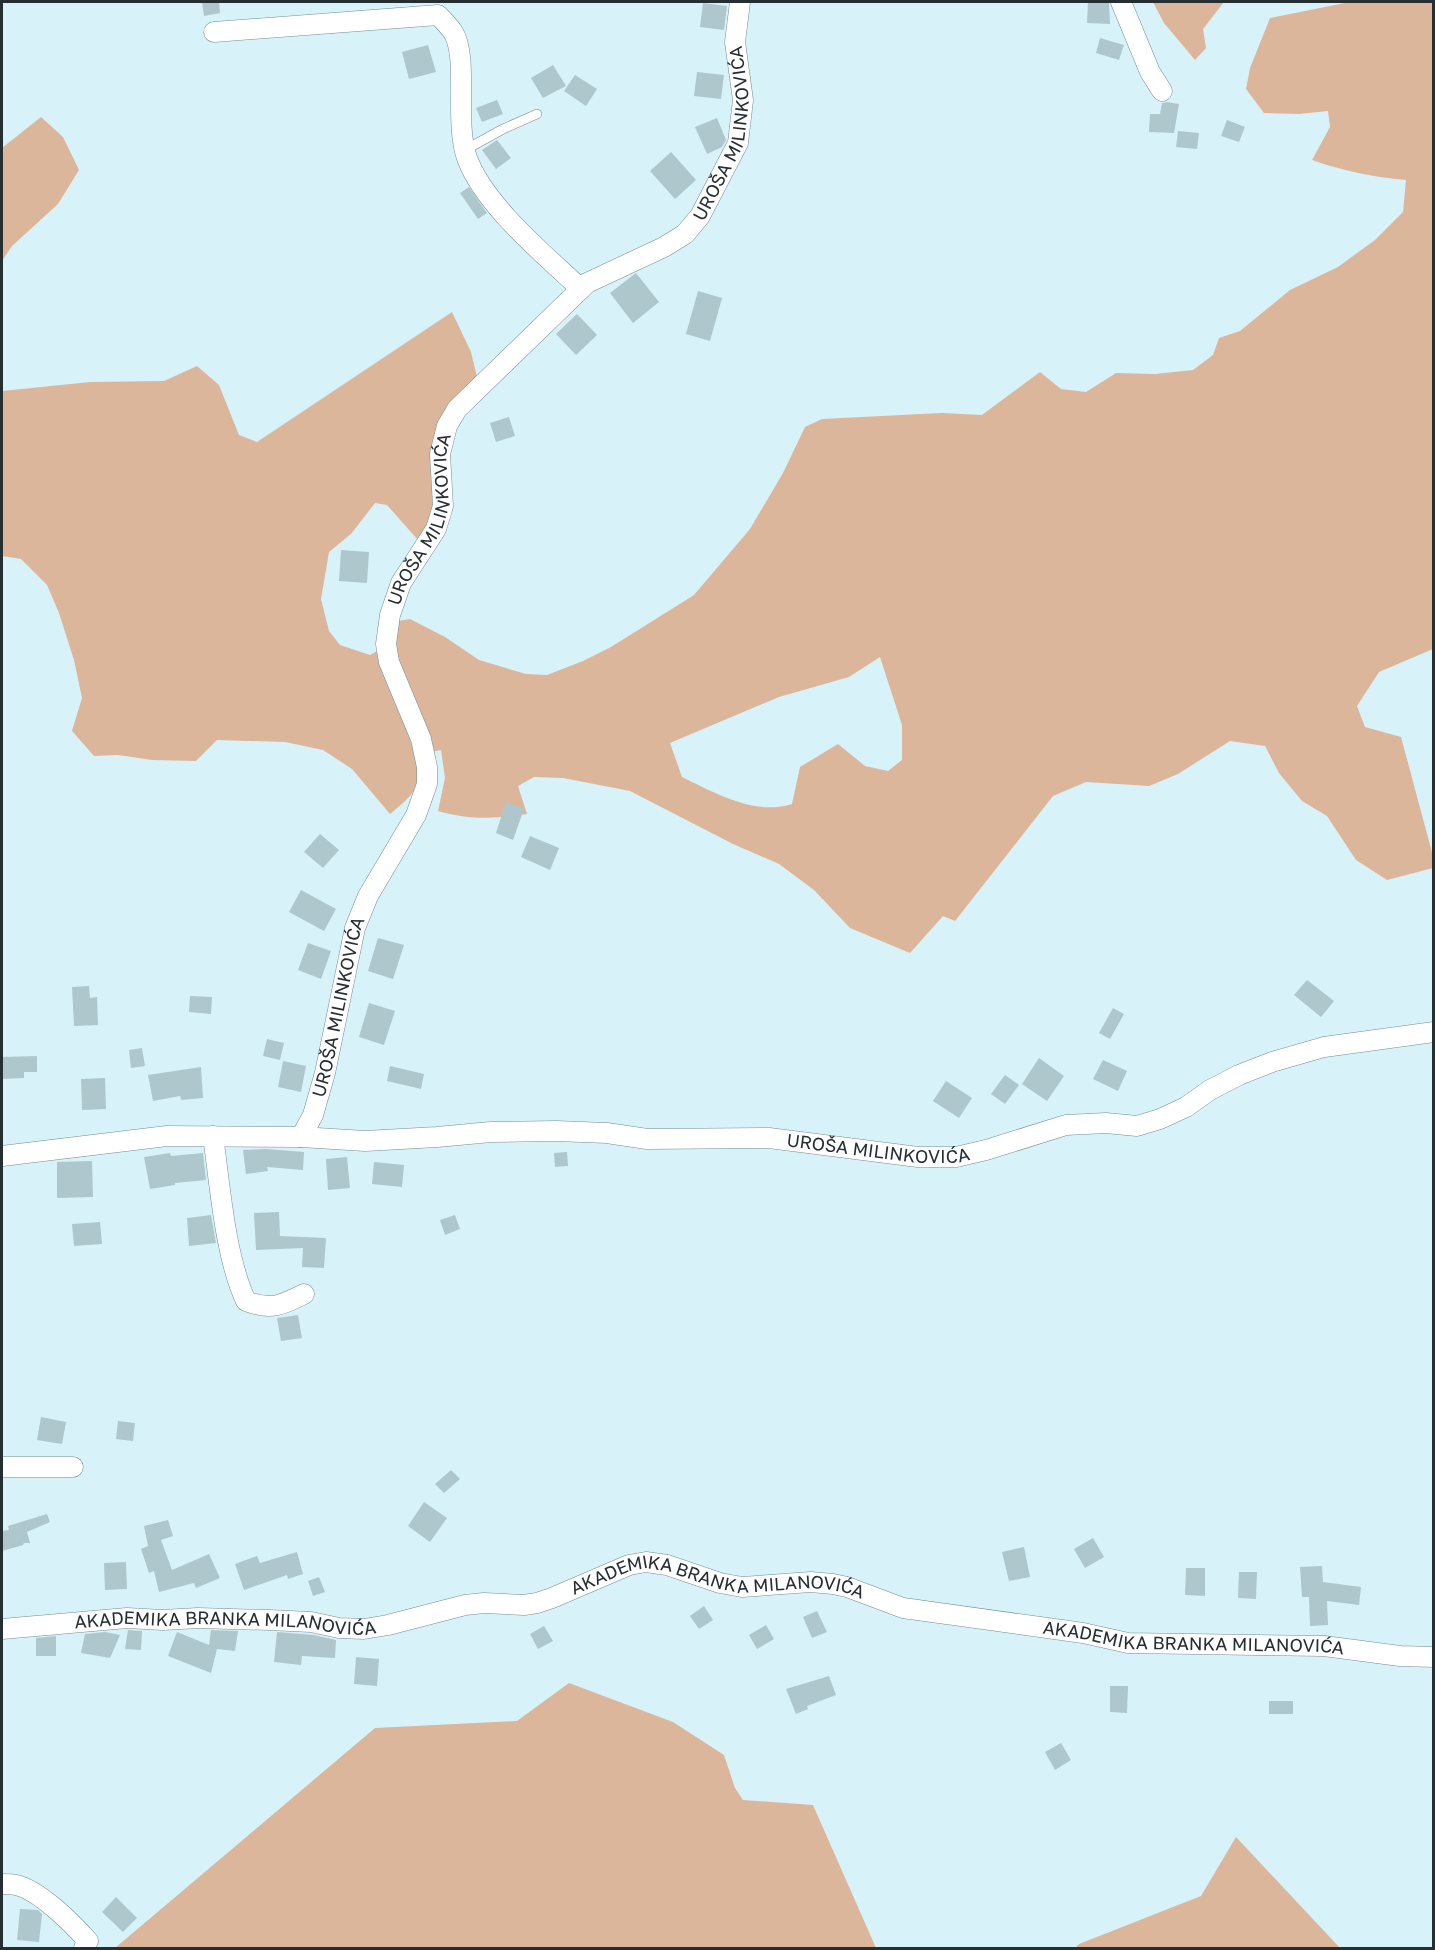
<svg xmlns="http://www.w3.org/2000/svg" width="1435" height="1950" font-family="'Golos Text',sans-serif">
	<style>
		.green { fill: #dcb69b; fill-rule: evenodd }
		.building { fill: #aec7cd }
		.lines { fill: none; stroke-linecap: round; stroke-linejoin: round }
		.service-casing { stroke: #758d92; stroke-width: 10 }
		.minor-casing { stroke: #758d92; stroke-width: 21 }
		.service { stroke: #fff; stroke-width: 9 }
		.minor { stroke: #fff; stroke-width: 20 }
		.labels { text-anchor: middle; stroke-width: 4.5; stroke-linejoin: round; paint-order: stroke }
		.street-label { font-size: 18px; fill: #252e31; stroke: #f2fcff }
	</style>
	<rect width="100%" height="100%" fill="#d8f2f9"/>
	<g class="green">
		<polygon points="1153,2 1224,2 1203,29 1206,48 1195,60 1164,23"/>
		<path d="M 1350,2 L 1433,2 L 1433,649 L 1379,672 L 1357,706 L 1365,727 L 1401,737 L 1433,856 L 1433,868 L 1387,880 L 1356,860 L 1327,816 L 1302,801 L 1279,773 L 1265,746 L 1230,741 L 1178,774 L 1149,786 L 1086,782 L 1053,796 L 955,921 L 943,916 L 910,953 L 850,928 L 814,890 L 779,864 L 733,844 L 630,791 L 563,778 L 534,777 L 518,786 L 527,814 C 496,819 469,820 438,811 L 445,778 L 441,750 L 421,754 C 419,789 417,792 390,814 L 352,769 L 323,750 L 285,742 L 217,740 L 196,761 L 152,760 L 118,755 L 94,756 L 72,731 L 82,698 L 74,660 L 59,613 L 47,585 L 21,559 L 2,556 L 2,391 L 90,382 L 164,381 L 197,366 L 219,385 L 239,435 L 257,442 L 452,312 L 471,352 L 479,385 L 450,426 L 426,549 L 387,505 L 375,503 L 351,534 L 329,552 L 321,599 L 329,631 L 340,645 L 370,655 L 379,650 L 381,624 L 410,619 L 445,637 L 479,660 L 526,674 L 547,675 L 583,661 L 611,647 L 694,595 L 750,529 L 783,473 L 805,427 L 822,419 L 942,413 L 982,415 L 1040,372 L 1061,389 L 1086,392 L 1116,373 L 1155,374 L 1193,370 L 1213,355 L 1219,338 L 1240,331 L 1290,290 L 1338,267 L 1375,240 L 1403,212 L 1406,180 C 1373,177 1343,171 1312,160 L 1330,127 L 1328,111 L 1299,114 L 1264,113 L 1246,89 L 1250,68 L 1270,18 ZM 880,657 L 902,725 L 902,760 L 888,771 L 865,766 L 838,744 L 800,767 L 792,804 C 755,816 715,793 682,777 L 670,743 L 779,697 L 849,677 Z"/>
		<polygon points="41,117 63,137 79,170 58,204 12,246 2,261 2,148"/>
		<polygon points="569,1683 673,1722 724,1755 735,1788 743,1800 813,1805 876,1948 115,1948 375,1728 517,1721"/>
		<polygon points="1236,1837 1340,1948 1075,1948 1079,1944 1201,1896"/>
	</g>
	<g class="building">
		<polygon points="202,2 219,2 220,13 204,16"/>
		<polygon points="1088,2 1109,2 1110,24 1087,23"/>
		<polygon points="703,3 727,6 724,30 700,27"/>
		<polygon points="1100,38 1124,45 1119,60 1096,53"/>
		<polygon points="428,45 436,72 409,79 402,52"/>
		<polygon points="553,65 566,86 543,98 531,78"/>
		<polygon points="697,72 724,75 721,99 694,96"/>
		<polygon points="575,75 597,89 586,106 564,91"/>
		<polygon points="497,100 503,114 482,122 476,108"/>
		<polygon points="1167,102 1179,104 1174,133 1149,132 1150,114 1160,114 1162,103"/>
		<polygon points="717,118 726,140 722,147 707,154 695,127"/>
		<polygon points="1227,120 1245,127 1239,142 1221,136"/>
		<polygon points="1178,131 1199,133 1197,149 1176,147"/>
		<polygon points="497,140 511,158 496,169 482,150"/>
		<polygon points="671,152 696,180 675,199 650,171"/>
		<polygon points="469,187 487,213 478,219 460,193"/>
		<polygon points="636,273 659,302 633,323 610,293"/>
		<polygon points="698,291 722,298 710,341 686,334"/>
		<polygon points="577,314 597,335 576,355 556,334"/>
		<polygon points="509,417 515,436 496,442 490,423"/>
		<polygon points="341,550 369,552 367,583 339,581"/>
		<polygon points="506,802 524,809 513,840 496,833"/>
		<polygon points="320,834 339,850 323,868 304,852"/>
		<polygon points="530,836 559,848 550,870 521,857"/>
		<polygon points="301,890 336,909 324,931 289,912"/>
		<polygon points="378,938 404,945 393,979 368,971"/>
		<polygon points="308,943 331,951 321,979 298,970"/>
		<polygon points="1307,980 1334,1001 1321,1017 1294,995"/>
		<polygon points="89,986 90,998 97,997 98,1025 74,1026 72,987"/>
		<polygon points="190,996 212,997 211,1014 189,1012"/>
		<polygon points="369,1003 395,1011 384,1045 359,1037"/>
		<polygon points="1113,1008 1124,1014 1110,1039 1099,1033"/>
		<polygon points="267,1039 284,1043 280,1060 263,1056"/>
		<polygon points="142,1048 145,1066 131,1068 129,1050"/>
		<polygon points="37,1056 37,1072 24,1072 24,1078 2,1079 2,1057"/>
		<polygon points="1039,1058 1064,1076 1047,1101 1022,1084"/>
		<polygon points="1103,1060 1127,1071 1118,1091 1093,1079"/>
		<polygon points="283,1061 306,1066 301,1092 278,1087"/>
		<polygon points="390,1066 424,1074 421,1089 387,1081"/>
		<polygon points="201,1067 203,1098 181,1100 180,1096 153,1101 148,1075"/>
		<polygon points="1005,1075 1019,1085 1005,1104 991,1094"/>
		<polygon points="105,1078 106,1109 82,1110 81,1079"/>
		<polygon points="946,1081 972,1098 959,1118 933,1101"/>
		<polygon points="266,1149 304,1152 303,1170 267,1167 268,1171 246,1174 243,1150"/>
		<polygon points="567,1152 568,1166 555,1167 554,1153"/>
		<polygon points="170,1153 171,1156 203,1153 206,1180 175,1183 175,1185 150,1189 144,1157"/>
		<polygon points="347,1157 350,1188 328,1190 326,1159"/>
		<polygon points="92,1161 93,1197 57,1198 57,1162"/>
		<polygon points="374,1162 404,1165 402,1187 372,1184"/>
		<polygon points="279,1212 280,1236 326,1238 324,1268 302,1267 303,1248 256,1250 254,1213"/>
		<polygon points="211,1215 216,1243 189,1246 187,1218"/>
		<polygon points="455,1215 460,1229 445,1235 440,1220"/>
		<polygon points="100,1222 102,1244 74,1246 72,1224"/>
		<polygon points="298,1315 302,1338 281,1341 277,1318"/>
		<polygon points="41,1417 66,1422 62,1444 37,1440"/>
		<polygon points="118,1421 135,1423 133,1441 116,1439"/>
		<polygon points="451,1470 460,1479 444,1493 435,1484"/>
		<polygon points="424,1502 447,1518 430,1542 408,1526"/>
		<polygon points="47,1514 50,1522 27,1532 30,1543 24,1543 23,1545 2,1551 2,1531 9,1530 8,1526"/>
		<polygon points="168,1520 173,1536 161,1540 172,1570 209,1554 220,1578 196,1588 194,1583 159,1592 154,1571 149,1573 141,1549 148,1546 144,1526"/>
		<polygon points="1093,1538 1104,1557 1085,1568 1074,1549"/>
		<polygon points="1024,1547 1030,1577 1009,1581 1002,1552"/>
		<polygon points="297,1552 303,1574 288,1579 287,1575 244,1590 235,1564 257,1556 260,1563"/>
		<polygon points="126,1562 127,1589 105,1590 104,1563"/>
		<polygon points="1322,1566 1323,1582 1361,1587 1359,1605 1327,1601 1328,1625 1310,1626 1309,1597 1302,1597 1300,1567"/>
		<polygon points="1186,1568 1205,1568 1205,1596 1185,1595"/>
		<polygon points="1239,1572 1257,1572 1256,1599 1238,1598"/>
		<polygon points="319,1577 325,1592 313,1596 308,1581"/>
		<polygon points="704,1606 713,1620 699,1629 690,1616"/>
		<polygon points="817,1611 827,1632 812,1638 803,1617"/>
		<polygon points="766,1625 774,1639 757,1649 749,1635"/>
		<polygon points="544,1626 553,1641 538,1649 530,1634"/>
		<polygon points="128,1630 142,1631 141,1650 125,1649"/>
		<polygon points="211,1630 238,1631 235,1651 217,1649 211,1673 168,1656 177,1632 209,1645"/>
		<polygon points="105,1632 120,1635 110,1658 81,1653 85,1634"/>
		<polygon points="277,1632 314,1635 336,1640 335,1658 302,1656 301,1665 274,1662"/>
		<polygon points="56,1636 56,1656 36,1656 36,1638"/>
		<polygon points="356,1657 379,1659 377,1686 354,1684"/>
		<polygon points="829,1676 836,1695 807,1706 808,1709 796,1714 786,1689"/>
		<polygon points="1110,1686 1128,1686 1127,1713 1110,1712"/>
		<rect x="1269" y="1701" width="24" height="13"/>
		<polygon points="1061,1743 1071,1760 1055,1770 1045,1752"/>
		<polygon points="116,1897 137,1918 123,1932 102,1912"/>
		<polygon points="20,1909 38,1910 42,1914 39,1942 17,1940"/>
	</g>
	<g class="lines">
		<g class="service-casing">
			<polyline id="service" points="465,150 503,129 537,114"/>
		</g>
		<g class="minor-casing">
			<g id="minor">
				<polyline points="1121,2 1150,72 1162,91"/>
				<path d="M 214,32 L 438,15 C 443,20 449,26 453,32 C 469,57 454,123 467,158 C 484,205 545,255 581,289"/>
				<path d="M 213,1136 C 220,1185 225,1257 246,1301 C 271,1311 282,1305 304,1294"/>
				<path id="s1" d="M 301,1137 L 313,1115 L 325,1073 L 355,928 L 368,896 L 416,815 L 427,784 L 427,767 L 421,739 L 389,662 L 386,644 L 390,615 L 401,583 L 436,529 L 443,506 L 440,454 L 447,426 L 457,409 L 587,283 L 664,247 L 685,234 L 700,216 L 738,143 L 743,100 L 735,42 L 740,2"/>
				<path id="s2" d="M 2,1156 L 167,1136 L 301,1137 L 365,1141 L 437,1137 L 491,1132 L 556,1131 L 607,1133 L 647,1139 L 769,1138 L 918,1157 L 956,1157 L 986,1150 L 1066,1125 L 1106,1123 L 1137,1126 L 1160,1119 L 1186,1107 L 1210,1090 L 1239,1075 L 1272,1062 L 1324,1047 L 1434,1032"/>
				<polyline points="2,1467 73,1467"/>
				<path id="s3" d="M 2,1629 L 127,1618 L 163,1620 L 198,1618 L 269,1620 L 311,1622 L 339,1628 L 364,1629 L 388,1625 L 465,1605 L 484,1603 L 524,1605 L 537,1603 L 552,1598 L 629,1565 L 646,1562 L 667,1565 L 720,1583 L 742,1587 L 811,1582 L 833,1584 L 847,1587 L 903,1608 L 1083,1633 L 1128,1643 L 1324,1646 L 1400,1656 L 1434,1657"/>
				<path d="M 2,1884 C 6,1884 12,1884 16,1885 C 39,1890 72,1923 88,1941 L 84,1948"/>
			</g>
		</g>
		<use href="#service" class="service"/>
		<use href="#minor" class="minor"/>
	</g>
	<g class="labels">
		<g class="street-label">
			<text dy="6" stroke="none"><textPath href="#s1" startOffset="1180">UROŠA MILINKOVIĆA</textPath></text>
			<text dy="6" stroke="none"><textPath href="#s1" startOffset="658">UROŠA MILINKOVIĆA</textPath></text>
			<text dy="6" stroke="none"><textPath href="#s1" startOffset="136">UROŠA MILINKOVIĆA</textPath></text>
			<text dy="6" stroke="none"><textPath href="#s2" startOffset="879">UROŠA MILINKOVIĆA</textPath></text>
			<text dy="6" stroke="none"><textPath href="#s3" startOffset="728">AKADEMIKA BRANKA MILANOVIĆA</textPath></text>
			<text dy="6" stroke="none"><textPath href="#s3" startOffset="224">AKADEMIKA BRANKA MILANOVIĆA</textPath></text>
			<text dy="6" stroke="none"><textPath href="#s3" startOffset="1214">AKADEMIKA BRANKA MILANOVIĆA</textPath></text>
		</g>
	</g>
	<rect width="1435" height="1950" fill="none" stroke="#252e31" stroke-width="6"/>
</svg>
